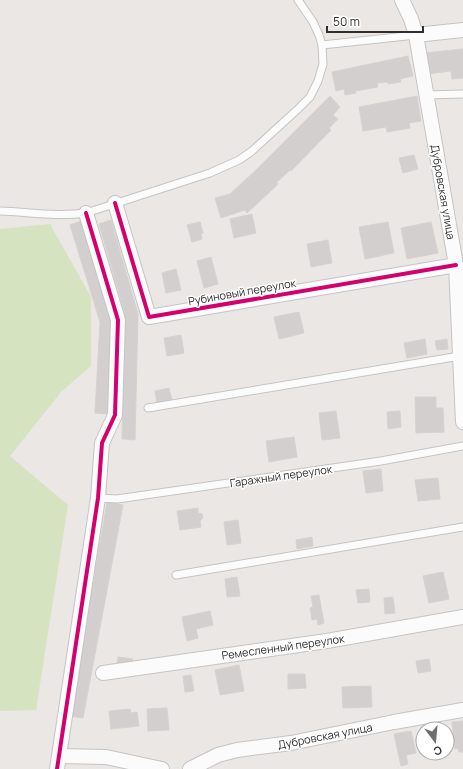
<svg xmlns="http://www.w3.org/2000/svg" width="463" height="769" font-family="Manrope,sans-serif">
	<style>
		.green { fill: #d5e3c1 }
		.building { fill: #d2cfce; stroke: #d5d3d1 }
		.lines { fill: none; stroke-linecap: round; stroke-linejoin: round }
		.lane-casing { stroke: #c5c4c5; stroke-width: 9 }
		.street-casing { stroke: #c5c4c5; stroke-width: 16 }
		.lane { stroke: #fcfbfb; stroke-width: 7 }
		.street { stroke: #fcfbfb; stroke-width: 14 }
		.cycleway-casing { stroke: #fff; stroke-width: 6 }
		.cycleway { stroke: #d6006c; stroke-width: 4 }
		.labels { text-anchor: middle; stroke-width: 3; stroke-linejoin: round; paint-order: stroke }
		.street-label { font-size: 11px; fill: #2e2e2e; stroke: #fff }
	</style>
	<rect width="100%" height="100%" fill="#eae7e5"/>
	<polygon class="green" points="50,224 91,297 91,366 61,392 10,456 68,505 36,710 0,711 0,229"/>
	<g class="building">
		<polygon points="463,49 463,78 452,79 451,71 427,74 424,53"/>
		<polygon points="408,56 413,76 400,79 401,82 388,84 387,82 377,83 378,87 355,91 356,93 345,95 344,89 336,91 332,72"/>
		<polygon points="330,96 340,107 333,115 338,119 329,128 331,130 291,171 290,170 276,183 278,184 274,188 247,213 245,210 221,218 215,198 230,194 256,170"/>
		<polygon points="417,96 421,121 409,123 410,128 387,132 386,127 363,131 359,107"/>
		<polygon points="414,155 418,169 403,173 399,158"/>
		<polygon points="252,214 256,233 234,238 230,219"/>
		<polygon points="111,220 138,314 135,440 122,439 125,314 99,224"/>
		<polygon points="81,221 112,321 107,414 95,413 100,322 70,225"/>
		<polygon points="200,222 203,233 201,234 202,239 192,242 187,225"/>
		<polygon points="388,222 394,253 365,259 359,227"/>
		<polygon points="431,222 438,253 407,259 401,228"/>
		<polygon points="328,240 332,263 311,267 307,244"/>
		<polygon points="211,257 218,284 204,288 197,261"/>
		<polygon points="176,269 181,290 166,293 162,273"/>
		<polygon points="299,312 304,333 279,339 274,317"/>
		<polygon points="181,335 184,353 167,356 164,338"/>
		<polygon points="425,339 427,354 407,358 404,343"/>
		<polygon points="447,339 448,349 437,350 435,341"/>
		<polygon points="169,388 172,400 157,404 155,391"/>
		<polygon points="415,397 436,397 436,408 443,408 444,432 416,433"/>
		<polygon points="336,411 340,438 322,440 319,413"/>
		<polygon points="400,411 401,427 388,429 387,412"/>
		<polygon points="294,437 297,457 269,462 266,441"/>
		<polygon points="381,469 383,491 366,493 363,471"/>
		<polygon points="438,478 440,499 418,501 415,480"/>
		<polygon points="107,502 123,505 83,718 70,716"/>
		<polygon points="198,508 198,513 202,514 203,517 200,521 201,527 180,530 177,511"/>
		<polygon points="238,520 241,543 227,545 224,522"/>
		<polygon points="312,537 313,546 297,549 296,540"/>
		<polygon points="443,572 449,599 429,603 423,576"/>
		<polygon points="237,577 240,596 227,597 225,579"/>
		<polygon points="369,589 370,602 358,603 356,590"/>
		<polygon points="319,595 324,623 318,625 317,619 312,620 310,608 313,607 311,596"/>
		<polygon points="393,597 395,613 385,614 384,598"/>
		<polygon points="210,611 213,625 196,629 198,638 187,641 182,617"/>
		<polygon points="118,657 133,659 131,667 117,664"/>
		<polygon points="429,659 431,671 418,673 416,661"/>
		<polygon points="239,665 244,691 220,695 215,670"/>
		<polygon points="288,674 305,674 306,688 288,689"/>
		<polygon points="191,675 194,691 185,692 183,676"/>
		<polygon points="371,686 372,707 343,708 342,687"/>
		<polygon points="167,708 169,730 148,731 147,709"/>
		<polygon points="130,709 131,713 137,712 139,726 111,729 109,711"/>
		<polygon points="463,721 463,752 459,752 458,748 455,749 452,722"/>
		<polygon points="411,731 416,753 406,755 408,764 401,766 394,734"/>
	</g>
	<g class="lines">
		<g class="lane-casing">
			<g id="lane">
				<polyline points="322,45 416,35"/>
				<polyline points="426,95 463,94"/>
				<path d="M 0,211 C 29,212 57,217 86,213 L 210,173 L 239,160 L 252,151 L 298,109 L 310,97 L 318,81 L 323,64 L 322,45 L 319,35 L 313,22 L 298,0"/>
				<polyline points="148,408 460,356"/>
				<polyline points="98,498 117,499 138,496 381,461 463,446"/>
				<polyline points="176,575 463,527"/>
			</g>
		</g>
		<g class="street-casing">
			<g id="street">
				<polyline points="402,0 411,19 416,35 456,265 463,422"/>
				<polyline points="416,35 463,30"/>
				<polyline points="115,203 149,317 456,265"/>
				<polyline points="103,673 327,641 463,617"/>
				<polyline points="60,756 106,757 162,769"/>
				<polyline points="57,769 98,498 102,443 115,415 118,320 86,213"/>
				<polyline points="190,769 218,755 237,750 291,743 394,722 463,710"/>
			</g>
		</g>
		<use href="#lane" class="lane"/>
		<use href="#street" class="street"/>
		<g class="cycleway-casing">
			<g id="cycleway">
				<polyline points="115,203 149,317 456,265"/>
				<polyline points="57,769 98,498 102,443 115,415 118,320 86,213"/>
			</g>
		</g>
		<use href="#cycleway" class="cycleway"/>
	</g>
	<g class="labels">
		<g class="street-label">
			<text transform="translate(443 192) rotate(80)" y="4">Дубровская улица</text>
			<text transform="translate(242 292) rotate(-10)" y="4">Рубиновый переулок</text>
			<text transform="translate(281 476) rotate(-8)" y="4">Гаражный переулок</text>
			<text transform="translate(283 647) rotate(-8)" y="4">Ремесленный переулок</text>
			<text transform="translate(325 736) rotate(-11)" y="4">Дубровская улица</text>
		</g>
	</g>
	<g transform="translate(435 741) rotate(164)"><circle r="19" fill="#ffffff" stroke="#ababab"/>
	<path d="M0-3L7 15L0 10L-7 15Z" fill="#706f6e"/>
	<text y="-6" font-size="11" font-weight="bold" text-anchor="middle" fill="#2e2e2e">С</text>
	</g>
	<path d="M327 26v6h96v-6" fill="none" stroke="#2e2e2e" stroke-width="2"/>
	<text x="333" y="26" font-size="12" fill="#2e2e2e" stroke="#ffffff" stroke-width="3" paint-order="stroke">50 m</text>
</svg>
